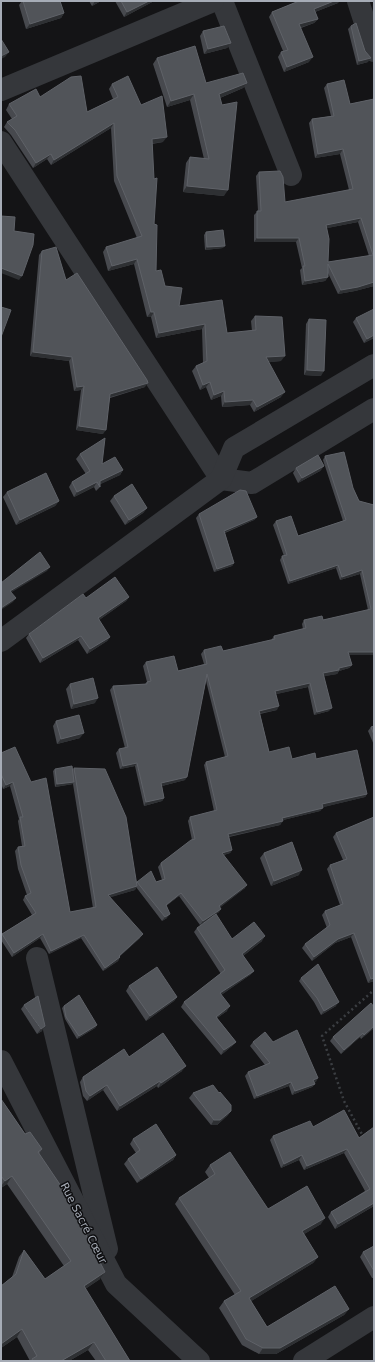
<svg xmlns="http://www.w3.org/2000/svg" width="375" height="1362" font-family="'DejaVu Sans',sans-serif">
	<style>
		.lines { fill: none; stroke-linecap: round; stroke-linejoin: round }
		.path { stroke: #3b3e42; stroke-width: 2.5; stroke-dasharray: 2 3; stroke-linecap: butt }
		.minor { stroke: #35373b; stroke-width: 22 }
		.wall { fill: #47494e; fill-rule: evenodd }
		.shaded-wall { fill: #2e3033 }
		.building { fill: #515459; stroke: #5f6268; fill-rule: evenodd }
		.labels { text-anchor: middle; stroke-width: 3; stroke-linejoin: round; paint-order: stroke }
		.street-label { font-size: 11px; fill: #a6acb6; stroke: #0f0f11 }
	</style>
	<rect width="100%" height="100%" fill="#141416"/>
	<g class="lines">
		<polyline class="path" points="364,1138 344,1101 322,1036 374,990"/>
		<g class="minor">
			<polyline points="222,1 291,175"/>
			<polyline points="358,1 374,51"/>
			<polyline points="1,90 213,1"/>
			<polyline points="1,142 221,479 252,483 374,409"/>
			<polyline points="1,641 221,479 234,448 374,365"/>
			<polyline points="37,958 107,1249"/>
			<polyline points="1,1061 116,1284 199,1361"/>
			<polyline points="304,1361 374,1317"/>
		</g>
	</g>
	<g class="wall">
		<polygon points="22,1 60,1 64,13 61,18 26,29 19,5"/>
		<polygon points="89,1 101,1 92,6"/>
		<polygon points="115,1 154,1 124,17"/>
		<polygon points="299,1 339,1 338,3 315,12 318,19 314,23 301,28 309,62 284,72 278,57 281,52 283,51 269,17 272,12"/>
		<polygon points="351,26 368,62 357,65 348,29"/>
		<polygon points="203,31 231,43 227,48 204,54 200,36"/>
		<polygon points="157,58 206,83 247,83 243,88 220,98 224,196 183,192 186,163 190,157 204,159 190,100 167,107 153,64"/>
		<polygon points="112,84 141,105 163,142 152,144 154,224 156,271 165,286 179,306 227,333 252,331 251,321 255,316 281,361 268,362 281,397 254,412 250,405 222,407 221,396 211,400 206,387 200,390 192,371 196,366 203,363 202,329 156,338 151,317 147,317 134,264 108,271 103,252 106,247 137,238 114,181 111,128 51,165 47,159 33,168 11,135 4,127 7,122 12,119 6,110 9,104 40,97 87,112 113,99 109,89"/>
		<path d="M 327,84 L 350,104 L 374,99 L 374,286 L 355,291 L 338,294 L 328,273 L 328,277 L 325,281 L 302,285 L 300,270 L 302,268 L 296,242 L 254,242 L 254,215 L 258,211 L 256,176 L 259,172 L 285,202 L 349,190 L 340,154 L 315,158 L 309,123 L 312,119 L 331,116 L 324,88 ZM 358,222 L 369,256 L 328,262 L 327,228 Z"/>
		<polygon points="206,232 223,248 205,250 204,235"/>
		<polygon points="42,251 66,280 145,387 110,398 103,434 76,430 81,390 74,391 69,361 30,356 39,255"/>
		<polygon points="356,318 374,338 364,343 353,322"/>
		<polygon points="309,319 321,376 304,375 306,324"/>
		<polygon points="80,454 102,464 123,470 120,475 100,484 100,487 96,491 94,487 74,497 69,487 72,482 86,474 76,459"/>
		<polygon points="325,456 353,488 359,501 374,505 374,655 349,655 352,665 349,668 339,671 337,674 324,676 329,711 314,715 308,687 276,694 277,710 260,714 269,752 292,759 316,759 367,794 365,797 323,807 320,811 283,820 280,825 229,837 232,850 230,853 224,855 245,888 220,907 219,912 200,925 179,896 166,906 167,918 162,921 136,887 135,890 110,897 140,938 120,956 118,961 103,971 81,938 49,954 40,938 12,957 1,940 1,936 2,934 32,915 23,900 25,896 27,895 18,869 15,851 18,847 22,846 18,821 19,819 10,786 3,789 1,783 1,753 70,912 93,908 73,784 55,787 53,771 55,769 72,771 74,768 137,883 137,882 156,882 162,880 158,867 161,863 192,840 188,821 190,817 214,811 204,765 206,762 225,757 206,681 185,780 162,786 164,798 162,801 144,806 135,766 120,769 116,753 119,749 125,748 110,690 113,686 145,684 147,682 143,666 146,662 178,671 204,664 201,654 204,650 223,651 272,640 272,639 274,636 303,629 302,624 304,620 323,620 368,610 360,574 340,580 336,568 288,584 280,560 282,556 284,556 273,525 276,521 298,536 343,521 323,460"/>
		<polygon points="324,466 320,471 298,483 293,473 296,468"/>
		<polygon points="7,492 59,501 55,506 16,525 3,497"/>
		<polygon points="114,496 147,508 143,513 125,525 110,501"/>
		<polygon points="199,514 257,517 254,520 225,533 234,563 232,566 214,572 196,518"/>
		<polygon points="129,597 126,601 99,620 110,637 107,641 87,654 78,640 40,663 26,638 29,634 86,598"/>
		<polygon points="70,684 95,703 71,709 66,689"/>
		<polygon points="56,721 80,738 57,744 53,726"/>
		<polygon points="374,726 374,745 368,731 371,727"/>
		<polygon points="374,817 374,981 368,983 351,937 335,943 312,961 302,948 305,944 327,928 322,915 325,911 340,905 327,869 330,865 343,860 333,837 336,833"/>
		<polygon points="264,853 299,875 271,886 260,858"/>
		<polygon points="197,928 232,939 262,941 243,956 254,971 250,975 221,995 227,1011 217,1018 236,1042 232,1046 221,1055 181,1007 184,1002 221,974 194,932"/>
		<polygon points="301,978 336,1006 321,1015 314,1002 299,981"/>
		<polygon points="129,986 177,997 174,1001 146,1021 126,991"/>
		<polygon points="24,1005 42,1031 37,1034 21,1009"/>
		<polygon points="64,1006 97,1025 95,1028 77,1039 65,1019 62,1008"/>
		<polygon points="374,1028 361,1039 360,1037 341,1054 330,1041 333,1037"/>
		<polygon points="253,1042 273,1042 316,1082 314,1082 315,1084 312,1087 292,1095 289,1086 254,1099 245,1076 248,1072 265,1065 250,1046"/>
		<polygon points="129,1057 182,1071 158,1088 157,1086 117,1111 103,1090 87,1101 83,1096 80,1082 83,1077"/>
		<polygon points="193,1093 231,1111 227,1116 217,1125 211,1125 189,1098"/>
		<polygon points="1,1099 25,1134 42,1149 39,1154 100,1279 85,1289 130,1361 96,1361 88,1350 69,1361 30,1361 17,1337 1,1348 1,1286 12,1277 19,1257 24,1250 45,1279 64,1266 7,1184 1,1188"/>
		<polygon points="313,1127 359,1138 374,1127 374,1206 335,1229 328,1217 331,1212 365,1191 344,1153 304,1170 299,1160 281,1168 270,1140 273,1136"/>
		<polygon points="133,1139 176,1155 173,1160 137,1183 124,1164 128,1159 136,1153 130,1144"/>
		<polygon points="210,1165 268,1209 321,1224 304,1234 318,1257 313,1263 251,1301 267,1327 349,1309 344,1315 276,1354 259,1354 242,1345 219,1308 224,1301 235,1295 175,1204 179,1198 209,1178 205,1172"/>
		<polygon points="374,1246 374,1278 372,1278 360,1257 363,1252"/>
	</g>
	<g class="shaded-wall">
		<polygon points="95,1 101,1 92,6"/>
		<polygon points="149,1 154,1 124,17 127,12"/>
		<polygon points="334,1 339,1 338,3 310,14 314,9"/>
		<polygon points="64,13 61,18 26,29 30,24"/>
		<polygon points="318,19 314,23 296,29 299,24"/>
		<polygon points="231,43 227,48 204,54 208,49"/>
		<polygon points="9,52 5,57 1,59 1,56"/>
		<polygon points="313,57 309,62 284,72 287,67"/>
		<polygon points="371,58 368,62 357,65 359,61"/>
		<polygon points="247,83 243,88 215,100 219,94"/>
		<polygon points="194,94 190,100 167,107 171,101"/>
		<polygon points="114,123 111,128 51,165 54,160"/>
		<polygon points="167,137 163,142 148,144 152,139"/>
		<polygon points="343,149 340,154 315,158 318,154"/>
		<polygon points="51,154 47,159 33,168 36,163"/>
		<polygon points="187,186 228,190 224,196 183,192"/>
		<polygon points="361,218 358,222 323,229 326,225"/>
		<polygon points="257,238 299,238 296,242 254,242"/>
		<polygon points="225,246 223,248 205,250 207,247"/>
		<polygon points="137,259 134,264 108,271 112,266"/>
		<polygon points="1,268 22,276 19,280 1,273"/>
		<polygon points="328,277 325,281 302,285 305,281"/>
		<polygon points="374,282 374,286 355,291 338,294 341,290"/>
		<polygon points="151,312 154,312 151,317 147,317"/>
		<polygon points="205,324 202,329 156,338 159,333"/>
		<polygon points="374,335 374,338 364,343 367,339"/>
		<polygon points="33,352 72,357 69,361 30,356"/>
		<polygon points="285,356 281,361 262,363 266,357"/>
		<polygon points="307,370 324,371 321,376 304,375"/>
		<polygon points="210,382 206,387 200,390 203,385"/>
		<polygon points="148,383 145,387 107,398 110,394"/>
		<polygon points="84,386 81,390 74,391 77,387"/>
		<polygon points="224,391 221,396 211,400 214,395"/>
		<polygon points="285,392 281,397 254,412 257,407"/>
		<polygon points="253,400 250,405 222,407 225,402"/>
		<polygon points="79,426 106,430 103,434 76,430"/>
		<polygon points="324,466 320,471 298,483 302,478"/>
		<polygon points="123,470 120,475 99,485 100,481"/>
		<polygon points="97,482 94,487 74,497 77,492"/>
		<polygon points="59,501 55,506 16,525 20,520"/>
		<polygon points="147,508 143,513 125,525 129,520"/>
		<polygon points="257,517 254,520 221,534 224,531"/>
		<polygon points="234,563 232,566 214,572 217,569"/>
		<polygon points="338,565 336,568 288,584 290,581"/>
		<polygon points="50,567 47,571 7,595 10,591"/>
		<polygon points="362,570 360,574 340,580 342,577"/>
		<polygon points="129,597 126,601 95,623 98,618"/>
		<polygon points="16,598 13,602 1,610 1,608"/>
		<polygon points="81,636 78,640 40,663 43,658"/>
		<polygon points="110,637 107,641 87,654 90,649"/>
		<polygon points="348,652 374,652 374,655 346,655"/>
		<polygon points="352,665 349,668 339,671 337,674 321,677 323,673 339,668"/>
		<polygon points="310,683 308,687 273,695 275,691"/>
		<polygon points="98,698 95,703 71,709 74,704"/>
		<polygon points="279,706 277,710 256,714 259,711"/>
		<polygon points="332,708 329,711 314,715 317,712"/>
		<polygon points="84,733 80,738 57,744 61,739"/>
		<polygon points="137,763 135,766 120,769 123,766"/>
		<polygon points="187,777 185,780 158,787 161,783"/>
		<polygon points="13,782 10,786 3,789 6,785"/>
		<polygon points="74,782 73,784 55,787 57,784"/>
		<polygon points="367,794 365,797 320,808 322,804"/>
		<polygon points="164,798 162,801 144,806 146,802"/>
		<polygon points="323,808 320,811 279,821 282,818"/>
		<polygon points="283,821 280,825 226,837 228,834"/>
		<polygon points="232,850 230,853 220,856 222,853"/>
		<polygon points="302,870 299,875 271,886 274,881"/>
		<polygon points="247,885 245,888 217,910 219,906"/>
		<polygon points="137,886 135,890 105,899 108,895"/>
		<polygon points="181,893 179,896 163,908 166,905"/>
		<polygon points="221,909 219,912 200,925 203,921"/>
		<polygon points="170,914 167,918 162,921 165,917"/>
		<polygon points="354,933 351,937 335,943 312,961 314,957 338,939"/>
		<polygon points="43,934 40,938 12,957 14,953"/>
		<polygon points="143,934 140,938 117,959 119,956"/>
		<polygon points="84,935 81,938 49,954 51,951"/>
		<polygon points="265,936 262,941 239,959 242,954"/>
		<polygon points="120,957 118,961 103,971 105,968"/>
		<polygon points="254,971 250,975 217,998 220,993"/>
		<polygon points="374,978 374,981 368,983 371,979"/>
		<polygon points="177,997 174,1001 146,1021 150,1016"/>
		<polygon points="339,1002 336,1006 321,1015 324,1011"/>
		<polygon points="230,1006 227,1011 213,1021 216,1017"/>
		<polygon points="97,1025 95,1028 77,1039 79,1036"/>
		<polygon points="45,1026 42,1031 37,1034 41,1029"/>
		<polygon points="374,1026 374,1028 361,1039 364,1035"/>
		<polygon points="363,1033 360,1037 341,1054 344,1050"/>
		<polygon points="236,1042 232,1046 221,1055 224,1050"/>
		<polygon points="186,1066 182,1071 158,1088 161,1083"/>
		<polygon points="318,1078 316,1082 311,1084 313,1080"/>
		<polygon points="160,1081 157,1086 117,1111 120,1106"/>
		<polygon points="291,1082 289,1086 254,1099 257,1096"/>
		<polygon points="315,1084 312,1087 292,1095 295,1091"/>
		<polygon points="107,1085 103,1090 87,1101 90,1096"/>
		<polygon points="231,1111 227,1116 217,1125 211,1125 214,1120"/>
		<polygon points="347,1149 344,1153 304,1170 307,1166"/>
		<polygon points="176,1155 173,1160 137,1183 141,1179"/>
		<polygon points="302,1155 299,1160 281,1168 284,1164"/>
		<polygon points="12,1176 7,1184 1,1188 1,1186 5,1181"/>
		<polygon points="374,1203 374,1206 335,1229 338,1224"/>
		<polygon points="325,1218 321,1224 298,1238 302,1231"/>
		<polygon points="318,1257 313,1263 245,1305 249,1298"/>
		<polygon points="105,1272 100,1279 78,1294 84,1286"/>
		<polygon points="349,1309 344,1315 276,1354 259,1354 263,1348"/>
		<polygon points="22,1329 17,1337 1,1348 1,1344"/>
		<polygon points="94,1342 88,1350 69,1361 61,1361"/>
	</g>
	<g class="building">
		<polygon points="23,1 60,1 64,13 30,24"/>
		<polygon points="121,1 149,1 127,12"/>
		<polygon points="299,1 334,1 314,9 318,19 299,24 313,57 287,67 281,52 288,50 272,12"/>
		<polygon points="356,23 365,51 371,58 359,61 351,26"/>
		<polygon points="224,26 231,43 208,49 203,31"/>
		<polygon points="1,39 9,52 1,56"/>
		<polygon points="195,46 206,83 243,73 247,83 219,94 222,105 237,102 228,190 187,186 190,157 209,159 194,94 171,101 157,58"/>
		<polygon points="81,76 87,112 118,97 112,84 128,76 141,105 162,96 167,137 152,139 154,179 157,178 154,224 157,225 156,271 161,270 165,286 182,288 179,306 222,300 227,333 256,330 255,316 282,317 285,356 266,357 285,392 257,407 253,400 225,402 224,391 214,395 210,382 203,385 196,366 207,361 205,324 159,333 154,312 151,312 137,259 112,266 106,247 142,236 117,176 114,123 54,160 51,154 36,163 15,130 7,122 17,116 9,104 36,89 40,97 71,77"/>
		<path d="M 344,80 L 350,104 L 374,99 L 374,282 L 358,287 L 341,290 L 328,264 L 328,277 L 305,281 L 303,266 L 305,266 L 299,238 L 257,238 L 257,211 L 261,211 L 259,172 L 280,171 L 283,177 L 285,202 L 353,189 L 343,149 L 318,154 L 312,119 L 334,116 L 327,84 ZM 361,218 L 373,255 L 328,262 L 329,239 L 326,225 Z"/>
		<polygon points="1,216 15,217 14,231 34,234 33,245 22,276 1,268"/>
		<polygon points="223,230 225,246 207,247 206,232"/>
		<polygon points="56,247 66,280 77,273 147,380 148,383 110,394 106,430 79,426 84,386 77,387 72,357 33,352 42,251"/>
		<polygon points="1,307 11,310 1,337"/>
		<polygon points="374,309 374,335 367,339 356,318"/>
		<polygon points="309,319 326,320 324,371 307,370"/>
		<polygon points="105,438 102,464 115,457 123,470 100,481 100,487 97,482 77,492 72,482 90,471 80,454"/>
		<polygon points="344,452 353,488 359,501 374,505 374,652 348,652 352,665 339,668 339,670 323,673 332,708 317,712 310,683 275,691 279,706 259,711 269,752 289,747 292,759 315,753 316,759 357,750 367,794 322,804 323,808 282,818 283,821 228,834 232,850 222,853 247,885 219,906 221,909 203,921 181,893 166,905 170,914 165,917 137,882 151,871 156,882 165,879 161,863 191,840 195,839 190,817 217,810 206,762 228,756 207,674 187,777 161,783 164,798 146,802 137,763 123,766 119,749 128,747 113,686 147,684 147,682 151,681 146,662 174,656 178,671 207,664 204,650 221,646 223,651 275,639 274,636 306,628 304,620 322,616 323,620 371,609 362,570 342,577 338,565 290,581 282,556 287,555 276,521 291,516 298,536 346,520 325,456"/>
		<polygon points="318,455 324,466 302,478 296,468"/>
		<polygon points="46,473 59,501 20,520 7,492"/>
		<polygon points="132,484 147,508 129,520 114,496"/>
		<polygon points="240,490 246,491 257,517 224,531 234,563 217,569 199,514"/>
		<polygon points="40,552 50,567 10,591 16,598 1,608 1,583"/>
		<polygon points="115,577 129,597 98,618 110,637 90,649 81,636 43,658 29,634 83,594 86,598"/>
		<polygon points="93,678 98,698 74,704 70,684"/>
		<polygon points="79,715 84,733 61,739 56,721"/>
		<polygon points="374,726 374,735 371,727"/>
		<polygon points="15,747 31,782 46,778 70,912 96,907 74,768 105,769 126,817 137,886 108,895 143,934 119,956 120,957 105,968 84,935 51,951 43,934 14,953 2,934 36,913 25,896 31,893 21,865 18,847 25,846 20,817 23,817 13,782 6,785 1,774 1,753"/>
		<polygon points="72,766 74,782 57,784 55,769"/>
		<polygon points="374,817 374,978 371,979 354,933 338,939 314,957 305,944 330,925 325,911 343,904 330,865 347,859 336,833"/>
		<polygon points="292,842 302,870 274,881 264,853"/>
		<polygon points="216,914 232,939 254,922 265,936 242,954 254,971 220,993 230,1006 216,1017 236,1042 224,1050 184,1002 225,970 197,928"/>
		<polygon points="318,964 339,1002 324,1011 317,998 301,978"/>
		<polygon points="157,967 177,997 150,1016 129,986"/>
		<polygon points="79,995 97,1025 79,1036 66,1017 64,1006"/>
		<polygon points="38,996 45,1026 41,1029 24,1005"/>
		<polygon points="371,1003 374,1007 374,1026 364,1035 363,1033 344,1050 333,1037"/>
		<polygon points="297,1030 318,1078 313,1080 315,1084 295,1091 291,1082 257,1096 248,1072 270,1063 253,1042 265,1032 273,1042"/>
		<polygon points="163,1033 186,1066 161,1083 160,1081 120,1106 107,1085 90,1096 86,1091 83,1077 124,1049 129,1057"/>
		<polygon points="213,1085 219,1093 220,1092 231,1105 231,1111 220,1120 214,1120 193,1093"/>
		<polygon points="1,1099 25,1134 30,1132 42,1149 38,1152 61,1186 105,1272 84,1286 130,1361 106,1361 94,1342 61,1361 33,1361 32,1359 37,1356 22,1329 1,1344 1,1286 16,1274 24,1250 45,1279 71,1261 12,1176 5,1181 1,1176"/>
		<polygon points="344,1110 359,1138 374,1127 374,1203 338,1224 331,1212 370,1189 347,1149 307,1166 302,1155 284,1164 273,1136 310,1121 313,1127"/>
		<polygon points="156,1124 176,1155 141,1179 128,1159 140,1150 133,1139"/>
		<polygon points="230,1152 268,1209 307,1186 325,1218 302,1231 318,1257 249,1298 267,1327 335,1286 349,1309 280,1348 263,1348 246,1339 224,1301 241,1291 179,1198 215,1174 210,1165"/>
		<polygon points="374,1246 374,1271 363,1252"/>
	</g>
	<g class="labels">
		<g class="street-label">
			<text transform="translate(84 1223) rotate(63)" y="4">Rue Sacré Cœur</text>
		</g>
	</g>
	<rect width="375" height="1362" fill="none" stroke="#a6acb6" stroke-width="4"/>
</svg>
